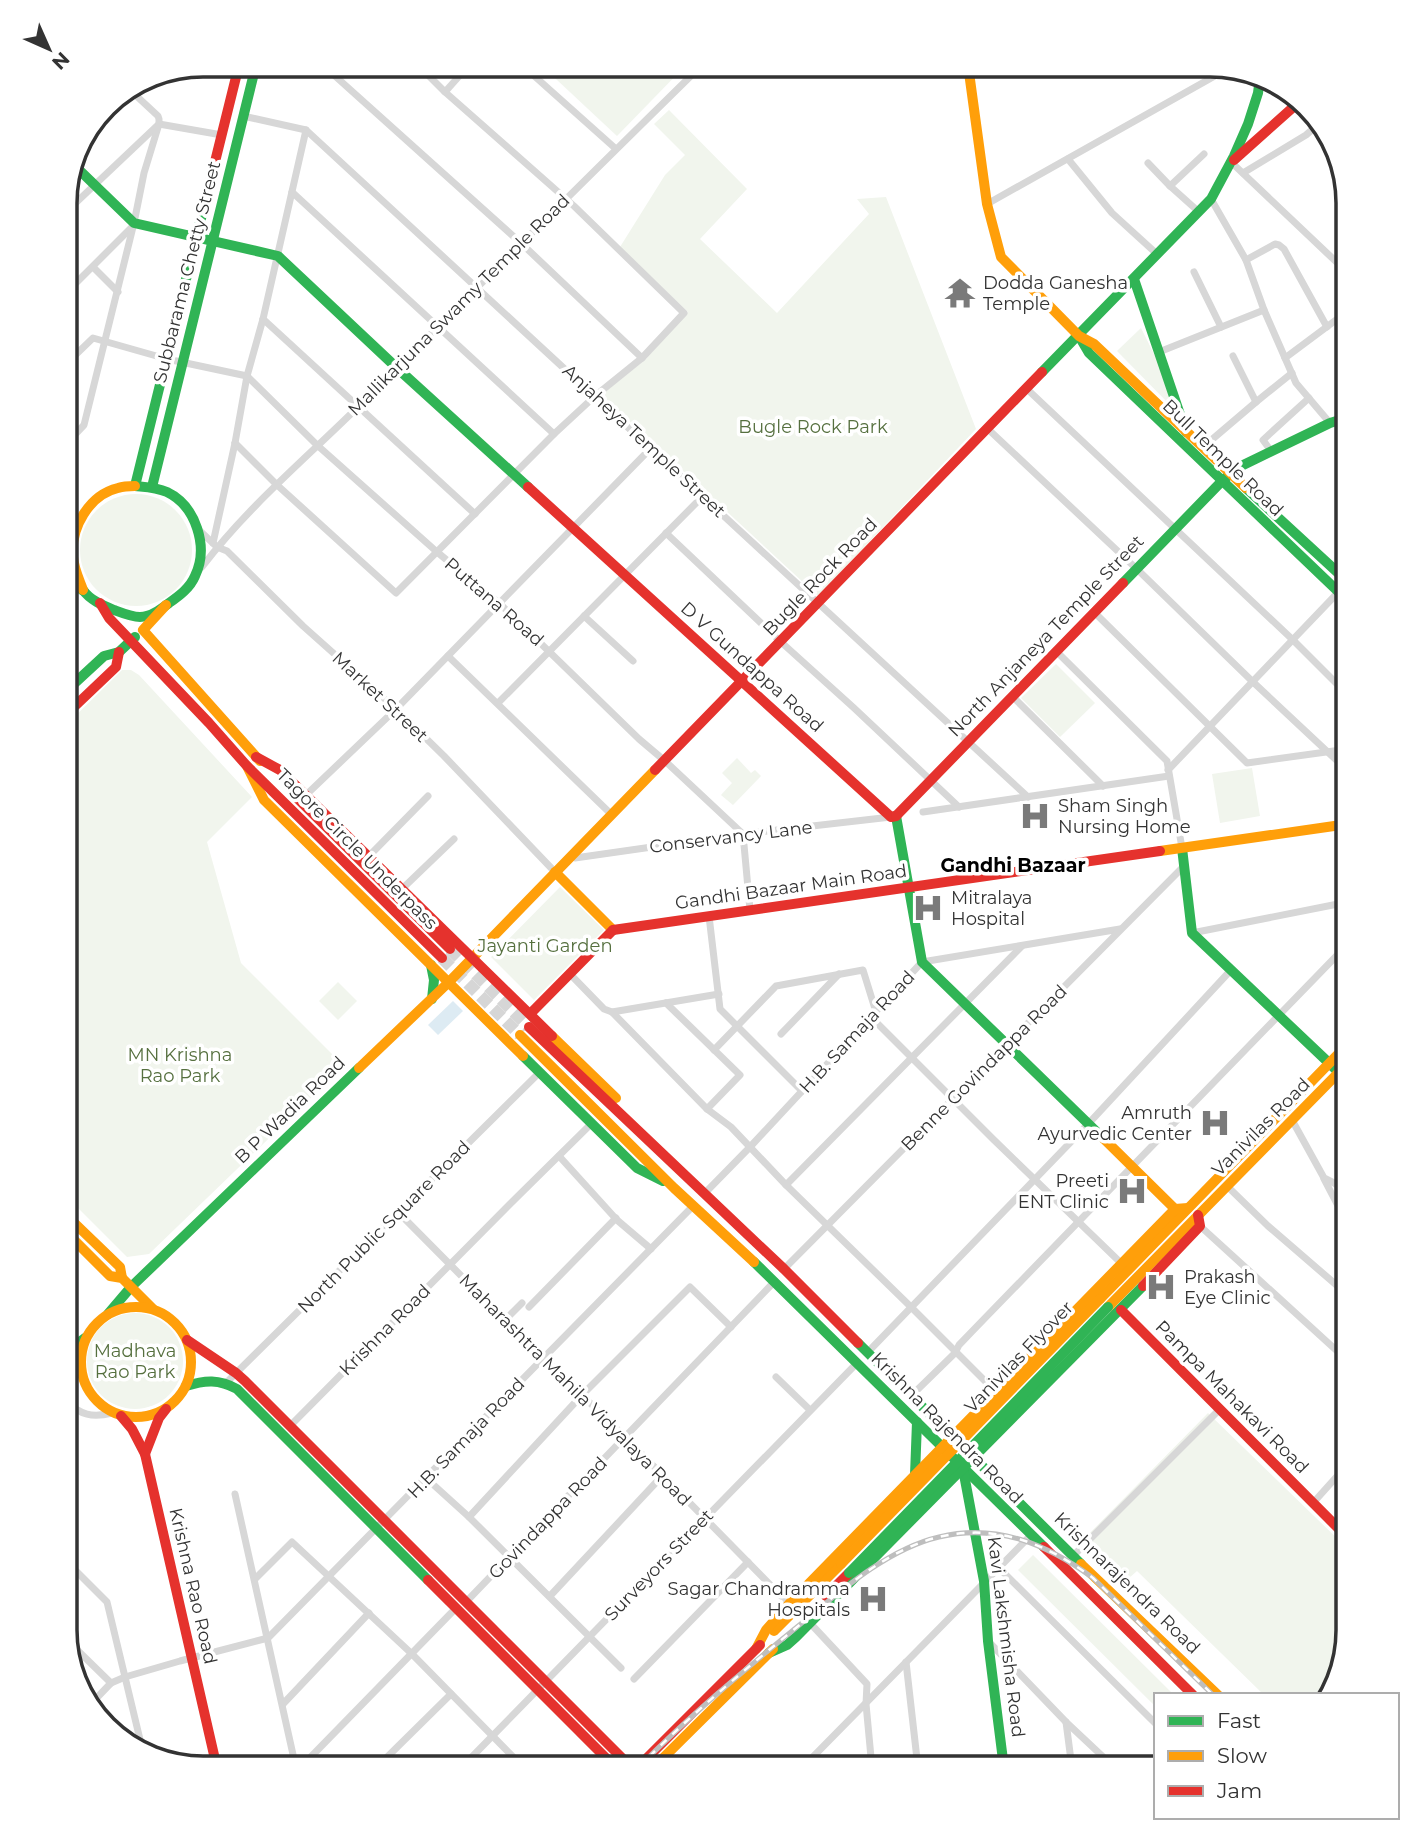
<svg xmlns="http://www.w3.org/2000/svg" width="1413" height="1833" font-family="Montserrat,sans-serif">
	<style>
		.green { fill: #f1f5ed }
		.water { fill: #ddebf3 }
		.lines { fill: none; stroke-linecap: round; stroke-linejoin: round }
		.primary-tunnel { stroke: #d6d6d6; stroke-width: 12; stroke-dasharray: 12 6; stroke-linecap: butt }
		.street { stroke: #d7d7d7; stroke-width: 7 }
		.fast { stroke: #30b455; stroke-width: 10 }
		.slow { stroke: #ff9f0a; stroke-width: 10 }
		.jam { stroke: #e5322d; stroke-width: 10 }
		.rail-casing { stroke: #bebebe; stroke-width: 5 }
		.rail { stroke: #fff; stroke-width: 2.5; stroke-dasharray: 8; stroke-linecap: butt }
		.fast-bridge { stroke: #30b455; stroke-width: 10 }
		.slow-bridge { stroke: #ff9f0a; stroke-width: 10 }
		.labels { text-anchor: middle; stroke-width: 7; stroke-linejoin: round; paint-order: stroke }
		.street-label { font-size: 18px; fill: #333; stroke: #fff }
		.poi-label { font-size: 18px; fill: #333; stroke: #fff; text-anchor: start }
		.park-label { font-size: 18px; fill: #56703f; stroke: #fff }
		.neighbourhood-label { font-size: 19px; font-weight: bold; fill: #000; stroke: #fff }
		.rim { fill: none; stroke: #333; stroke-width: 3.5 }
	</style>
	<rect width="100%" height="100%" fill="#fff"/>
	<g class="green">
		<polygon points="541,65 686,65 617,136"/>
		<polygon points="669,110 747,189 700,239 777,313 869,214 857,199 886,197 976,429 818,596 601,395 645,360 688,312 620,247 665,175 685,155 654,124"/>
		<polygon points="1141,328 1161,368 1176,411 1117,351"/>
		<circle cx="136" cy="550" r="56"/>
		<polygon points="1056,664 1095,703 1060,737 1021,698"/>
		<polygon points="122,670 131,670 139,675 252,797 207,842 241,963 344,1066 149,1254 127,1257 65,1195 65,726"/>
		<polygon points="737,758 751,773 755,770 761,776 733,805 721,795 732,783 722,773"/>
		<polygon points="1252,768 1260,816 1220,823 1212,774"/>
		<polygon points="560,887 604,930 534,1000 491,957"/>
		<polygon points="338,982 357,1001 338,1020 319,1001"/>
		<circle cx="135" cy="1361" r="48"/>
		<polygon points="1208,1413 1348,1549 1348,1631 1331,1695 1264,1695 1137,1571 1119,1587 1077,1546"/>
		<polygon points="1033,1555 1174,1695 1156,1695 1156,1707 1018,1570"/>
	</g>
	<polygon class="water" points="453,1001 463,1011 438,1035 428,1025"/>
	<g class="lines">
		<g class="primary-tunnel">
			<polyline points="450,949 529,1027"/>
			<polyline points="442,958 520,1035"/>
		</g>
		<g class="street">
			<polyline points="326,65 325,67 522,244 642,358"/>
			<polyline points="522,65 616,149"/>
			<polyline points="445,92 469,65"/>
			<polyline points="243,116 306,130 1028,797"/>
			<polyline points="1315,127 1334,157"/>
			<polyline points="1068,159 1112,213 1157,254"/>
			<polyline points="1231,162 1348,273"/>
			<polyline points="1148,163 1170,186 1199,212"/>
			<polyline points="1243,173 1306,135 1321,122"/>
			<polyline points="1170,186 1204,154"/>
			<polyline points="292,192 554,434"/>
			<polyline points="1211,199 1246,260 1264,310 1296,383 1330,423"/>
			<polyline points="987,204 1229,68"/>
			<polyline points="65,213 159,124 222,135"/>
			<polyline points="1246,260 1275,244 1279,245 1284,249 1327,327"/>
			<polyline points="93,267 118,292"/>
			<polyline points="1194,272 1221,327"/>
			<polyline points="65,294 132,227"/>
			<polyline points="263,319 475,514"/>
			<polyline points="1159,352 1264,310"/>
			<polyline points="1233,356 1256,402"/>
			<polyline points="1285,358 1348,311"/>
			<polyline points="65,365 93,338 167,359 247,376 317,445 437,552 499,603 639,739 665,761 743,834 750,910"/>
			<polyline points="1028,390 1293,640 1348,695"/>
			<polyline points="989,430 1141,573 1253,682 1348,771"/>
			<polyline points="235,443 276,484 396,593 554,434 595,396 642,358 684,313 574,206 445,92 418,65"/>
			<polyline points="65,445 84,425 134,223 144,173 159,124 159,119 158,116 129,89"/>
			<polyline points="1202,448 1256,402 1292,373"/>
			<polyline points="1271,451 1263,440 1309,398"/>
			<polyline points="199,530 217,547 227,551 303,626 396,709 444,756 555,872"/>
			<polyline points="666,533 781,642 854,708 959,807"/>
			<polyline points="213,543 235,443 247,376 263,319 306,130"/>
			<path d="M 202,567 C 249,505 309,456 364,401 C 476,288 589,176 702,65"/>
			<polyline points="1094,612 1247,763 1348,749"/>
			<polyline points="584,616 633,661"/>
			<polyline points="1056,651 1167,761 1182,848"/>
			<polyline points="448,656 612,815"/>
			<polyline points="1012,696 1103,786"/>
			<polyline points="498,703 703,496"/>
			<polyline points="1168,770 1348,582"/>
			<polyline points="306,795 396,709 651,448"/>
			<polyline points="923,812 1169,776"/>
			<polyline points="572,855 575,858 743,834 891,817"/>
			<polyline points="369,856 428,796"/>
			<polyline points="403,888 454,839"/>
			<polyline points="709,916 720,1009 802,1091"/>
			<polyline points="1192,933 1348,902"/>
			<polyline points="570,974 604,1009 612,1012 707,1109 731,1127 786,1185 911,1307 996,1392"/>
			<polyline points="666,1003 740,1075 707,1109"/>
			<polyline points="612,1012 719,994"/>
			<polyline points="871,1017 994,1140 1122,1264"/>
			<polyline points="781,1034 839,974"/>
			<polyline points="714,1050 776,986 863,970 876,1012"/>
			<polyline points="1292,1120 1324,1178 1336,1184 1348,1194"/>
			<polyline points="559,1156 617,1220 651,1249"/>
			<polyline points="1324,1179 1348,1225"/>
			<polyline points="786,1185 1022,946"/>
			<polyline points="1227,1186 1268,1226 1348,1295"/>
			<polyline points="705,1193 750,1147 922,962 1120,929"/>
			<polyline points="399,1213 505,1320 625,1437 789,1604"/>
			<polyline points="1200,1226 1348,1361"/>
			<polyline points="784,1269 1184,866"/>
			<polyline points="529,1307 616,1218"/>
			<polyline points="505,1320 522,1303"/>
			<polyline points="868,1352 1090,1122 1231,970"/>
			<polyline points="776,1377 810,1410"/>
			<polyline points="227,1382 540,1072"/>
			<path d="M 912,1395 L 955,1353 L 959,1345 C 1088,1211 1218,1078 1348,944"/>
			<path d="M 65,1401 C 81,1415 92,1418 112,1413"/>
			<polyline points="290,1426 510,1204 592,1123"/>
			<polyline points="426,1478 469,1517 621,1668"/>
			<polyline points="235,1494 296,1768"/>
			<polyline points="1313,1503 1348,1464"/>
			<polyline points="469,1517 582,1395 690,1287 731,1327"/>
			<polyline points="1073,1556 1220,1409"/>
			<polyline points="65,1560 107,1602 143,1752"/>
			<polyline points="998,1567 1156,1724"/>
			<polyline points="255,1579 292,1542 412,1654 524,1768"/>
			<polyline points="550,1596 663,1475"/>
			<polyline points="466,1602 775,1281"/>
			<polyline points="810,1623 867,1684 866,1704 872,1768"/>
			<polyline points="68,1641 111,1683"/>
			<polyline points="988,1641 1066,1722 1115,1768"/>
			<polyline points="906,1662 918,1768"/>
			<polyline points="634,1679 748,1562"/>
			<polyline points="283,1704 369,1613"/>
			<polyline points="88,1707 111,1683 125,1677 180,1661 268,1638 693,1206"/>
			<polyline points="1066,1722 1072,1768"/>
			<polyline points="300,1768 456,1608"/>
			<polyline points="376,1768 451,1694"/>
			<polyline points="461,1768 857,1363"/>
			<polyline points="802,1768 1032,1534"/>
		</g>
		<g class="fast">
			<polyline points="73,164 134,223 278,256 397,368 528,487"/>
			<polyline points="1134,279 1186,432"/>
			<polyline points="1079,336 1089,353 1348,601"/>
			<polyline points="1042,372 1211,199 1234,156 1248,124 1258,93 1260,78"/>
			<polyline points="135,486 207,194"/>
			<polyline points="152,487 256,65"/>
			<polyline points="1246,488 1348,582"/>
			<polyline points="65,575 82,590"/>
			<polyline points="1123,583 1222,481 1237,468 1330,423 1343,419 1348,414"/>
			<path d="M 83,590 C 90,600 102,605 114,610 C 122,613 132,617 140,617 C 151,617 161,609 169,603 C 179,596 190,588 195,576 C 209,547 196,506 167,492 C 156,487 146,487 135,486"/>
			<polyline points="65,692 104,656 119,652 135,637"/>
			<polyline points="896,816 922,962 1103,1138"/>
			<polyline points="1182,848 1192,933 1348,1081"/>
			<polyline points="431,965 434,980 432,999"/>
			<polyline points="523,1056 637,1168 663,1181"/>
			<polyline points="754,1262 1044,1547"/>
			<polyline points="108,1314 131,1287 359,1068"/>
			<polyline points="858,1343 1081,1564"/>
			<polyline points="65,1353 85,1338"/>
			<path d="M 186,1386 C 205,1380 219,1379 237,1389 L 428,1580"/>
			<polyline points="963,1469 984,1581 988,1641 1004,1768"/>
			<polyline points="915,1475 917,1422"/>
			<polyline points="769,1653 787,1645 796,1637 1143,1286"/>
		</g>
		<g class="slow">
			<polyline points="968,65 987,204 1001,257 1079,336 1094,344 1246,488"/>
			<path d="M 83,590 C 79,579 74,569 73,557 C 70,528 89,495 118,488 C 124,486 130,486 135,486"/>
			<polyline points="166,605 143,630 260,761"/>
			<polyline points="247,766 264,800 523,1056"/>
			<polyline points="1160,851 1348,824"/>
			<polyline points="555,872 613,930"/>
			<polyline points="520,1035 674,1188 754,1262"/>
			<polyline points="552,1036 616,1098"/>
			<polyline points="359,1068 449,982 655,770"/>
			<polyline points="1103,1138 1175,1209"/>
			<polyline points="65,1214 120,1267 122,1278"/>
			<polyline points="65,1231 110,1276 122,1278 153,1309"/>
			<polyline points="1100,1299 1348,1044"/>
			<circle cx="136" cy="1362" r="55"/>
			<polyline points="1108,1307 1348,1063"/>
			<polyline points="1081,1564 1218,1695"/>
			<polyline points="774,1631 841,1564"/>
			<polyline points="756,1649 766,1630 789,1604 1175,1209 1188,1208"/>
			<polyline points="653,1768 773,1649"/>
		</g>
		<g class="jam">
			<polyline points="1234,160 1299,102"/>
			<polyline points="207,194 239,65"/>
			<polyline points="528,487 891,817 896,816"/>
			<polyline points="100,603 109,618 209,723 247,766 442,958"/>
			<polyline points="65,708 75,706 116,667 119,652"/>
			<polyline points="256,757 280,770 552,1036"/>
			<polyline points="655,770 1042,372"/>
			<polyline points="295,796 450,949"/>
			<polyline points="896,816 1123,583"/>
			<polyline points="613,930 1160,851"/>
			<polyline points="531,1013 613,930"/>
			<polyline points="529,1027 784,1269 858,1343"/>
			<polyline points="1143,1286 1200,1226 1198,1215"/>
			<polyline points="1121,1310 1348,1538"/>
			<polyline points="187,1340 236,1373 245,1381 632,1768"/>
			<polyline points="121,1416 132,1429 145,1454 217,1768"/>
			<polyline points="145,1454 159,1418 166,1409"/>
			<polyline points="1044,1547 1193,1695"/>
			<polyline points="428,1580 616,1768"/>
			<polyline points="826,1596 849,1573"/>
			<polyline points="637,1768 760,1645"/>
		</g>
		<g class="rail-casing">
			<path id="rail" d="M 638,1768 C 688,1717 742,1672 797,1627 C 838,1593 887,1549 939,1537 C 997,1523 1047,1544 1093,1578 L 1213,1695"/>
		</g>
		<use href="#rail" class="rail"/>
		<polyline class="fast-bridge" points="849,1573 1108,1307"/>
		<polyline class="slow-bridge" points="841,1564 1100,1299"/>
	</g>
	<defs>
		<g id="temple-bare" transform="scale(2.415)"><path d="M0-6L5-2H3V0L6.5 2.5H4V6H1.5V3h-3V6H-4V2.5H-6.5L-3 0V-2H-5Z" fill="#7a7a7a" stroke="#fff" stroke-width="2.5" paint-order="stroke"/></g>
		<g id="hospital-bare" transform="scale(2.415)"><path d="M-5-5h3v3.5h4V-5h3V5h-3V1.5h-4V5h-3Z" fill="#7a7a7a" stroke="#fff" stroke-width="2.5" paint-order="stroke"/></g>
	</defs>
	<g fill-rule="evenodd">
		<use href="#temple-bare" x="960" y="293"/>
		<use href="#hospital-bare" x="1035" y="816"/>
		<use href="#hospital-bare" x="928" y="908"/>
		<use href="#hospital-bare" x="1215" y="1123"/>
		<use href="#hospital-bare" x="1132" y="1191"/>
		<use href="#hospital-bare" x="1161" y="1287"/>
		<use href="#hospital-bare" x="873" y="1599"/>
	</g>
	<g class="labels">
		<g class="street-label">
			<text transform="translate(187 272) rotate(-76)" y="6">Subbarama Chetty Street</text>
			<text transform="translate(459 305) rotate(-45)" y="6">Mallikarjuna Swamy Temple Road</text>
			<text transform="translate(644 441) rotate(43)" y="6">Anjaheya Temple Street</text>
			<text transform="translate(1223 458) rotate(44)" y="6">Bull Temple Road</text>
			<text transform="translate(820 577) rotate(-46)" y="6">Bugle Rock Road</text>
			<text transform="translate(494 602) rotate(41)" y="6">Puttana Road</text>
			<text transform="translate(1046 636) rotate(-46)" y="6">North Anjaneya Temple Street</text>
			<text transform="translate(752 667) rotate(42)" y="6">D V Gundappa Road</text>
			<text transform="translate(380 697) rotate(43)" y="6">Market Street</text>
			<text transform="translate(731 837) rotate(-7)" y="6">Conservancy Lane</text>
			<text transform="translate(357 849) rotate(45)" y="6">Tagore Circle Underpass</text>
			<text transform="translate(791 887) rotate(-8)" y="6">Gandhi Bazaar Main Road</text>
			<text transform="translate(857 1032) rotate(-47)" y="6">H.B. Samaja Road</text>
			<text transform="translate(984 1068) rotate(-45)" y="6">Benne Govindappa Road</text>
			<text transform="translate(290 1110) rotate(-44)" y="6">B P Wadia Road</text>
			<text transform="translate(1261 1127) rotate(-45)" y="6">Vanivilas Road</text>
			<text transform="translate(384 1227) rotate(-45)" y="6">North Public Square Road</text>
			<text transform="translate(385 1330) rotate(-45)" y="6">Krishna Road</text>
			<text transform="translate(1019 1357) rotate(-46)" y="6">Vanivilas Flyover</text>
			<text transform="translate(575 1390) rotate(45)" y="6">Maharashtra Mahila Vidyalaya Road</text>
			<text transform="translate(1232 1397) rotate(45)" y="6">Pampa Mahakavi Road</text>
			<text transform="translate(947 1428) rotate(45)" y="6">Krishna Rajendra Road</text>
			<text transform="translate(466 1438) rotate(-46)" y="6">H.B. Samaja Road</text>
			<text transform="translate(548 1518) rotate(-46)" y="6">Govindappa Road</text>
			<text transform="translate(659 1565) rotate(-46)" y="6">Surveyors Street</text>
			<text transform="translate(1127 1583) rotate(44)" y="6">Krishnarajendra Road</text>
			<text transform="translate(193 1586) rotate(77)" y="6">Krishna Rao Road</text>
			<text transform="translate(1006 1637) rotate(83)" y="6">Kavi Lakshmisha Road</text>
		</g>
		<g class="poi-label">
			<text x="983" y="289">Dodda Ganesha<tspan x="983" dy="21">Temple</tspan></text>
			<text x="1058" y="812">Sham Singh<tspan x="1058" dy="21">Nursing Home</tspan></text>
			<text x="951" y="904">Mitralaya<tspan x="951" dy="21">Hospital</tspan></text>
			<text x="1192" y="1119" text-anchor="end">Amruth<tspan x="1192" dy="21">Ayurvedic Center</tspan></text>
			<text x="1109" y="1187" text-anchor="end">Preeti<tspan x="1109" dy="21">ENT Clinic</tspan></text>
			<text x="1184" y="1283">Prakash<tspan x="1184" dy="21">Eye Clinic</tspan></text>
			<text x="850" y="1595" text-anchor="end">Sagar Chandramma<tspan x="850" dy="21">Hospitals</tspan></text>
		</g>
		<g class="park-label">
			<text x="813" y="433">Bugle Rock Park</text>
			<text x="545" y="952">Jayanti Garden</text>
			<text x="180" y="1061">MN Krishna<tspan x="180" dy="21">Rao Park</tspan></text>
			<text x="135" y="1357">Madhava<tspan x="135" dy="21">Rao Park</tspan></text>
		</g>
		<g class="neighbourhood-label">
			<text x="1013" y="872">Gandhi Bazaar</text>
		</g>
	</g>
	<path d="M0 0H1413V1833H0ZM203 77H1210A126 126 0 0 1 1336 203V1630A126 126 0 0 1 1210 1756H203A126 126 0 0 1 77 1630V203A126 126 0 0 1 203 77Z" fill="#fff" fill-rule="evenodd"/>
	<path class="rim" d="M203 77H1210A126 126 0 0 1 1336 203V1630A126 126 0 0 1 1210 1756H203A126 126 0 0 1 77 1630V203A126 126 0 0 1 203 77Z"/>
	<rect x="1154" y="1693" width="245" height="126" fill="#ffffff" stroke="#adadad" stroke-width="2"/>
	<rect x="1168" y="1716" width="35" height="10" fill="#30b455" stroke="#adadad" stroke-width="2"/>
	<text x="1217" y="1728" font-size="21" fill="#333333">Fast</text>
	<rect x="1168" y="1751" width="35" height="10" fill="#ff9f0a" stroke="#adadad" stroke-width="2"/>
	<text x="1217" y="1763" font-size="21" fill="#333333">Slow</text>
	<rect x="1168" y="1786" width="35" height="10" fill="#e5322d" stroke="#adadad" stroke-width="2"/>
	<text x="1217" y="1798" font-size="21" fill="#333333">Jam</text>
	<g transform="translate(49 49) rotate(135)" stroke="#ffffff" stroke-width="5" paint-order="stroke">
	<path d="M0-5L12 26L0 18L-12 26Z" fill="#333333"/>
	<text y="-10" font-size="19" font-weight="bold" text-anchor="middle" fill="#333333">N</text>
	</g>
</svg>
